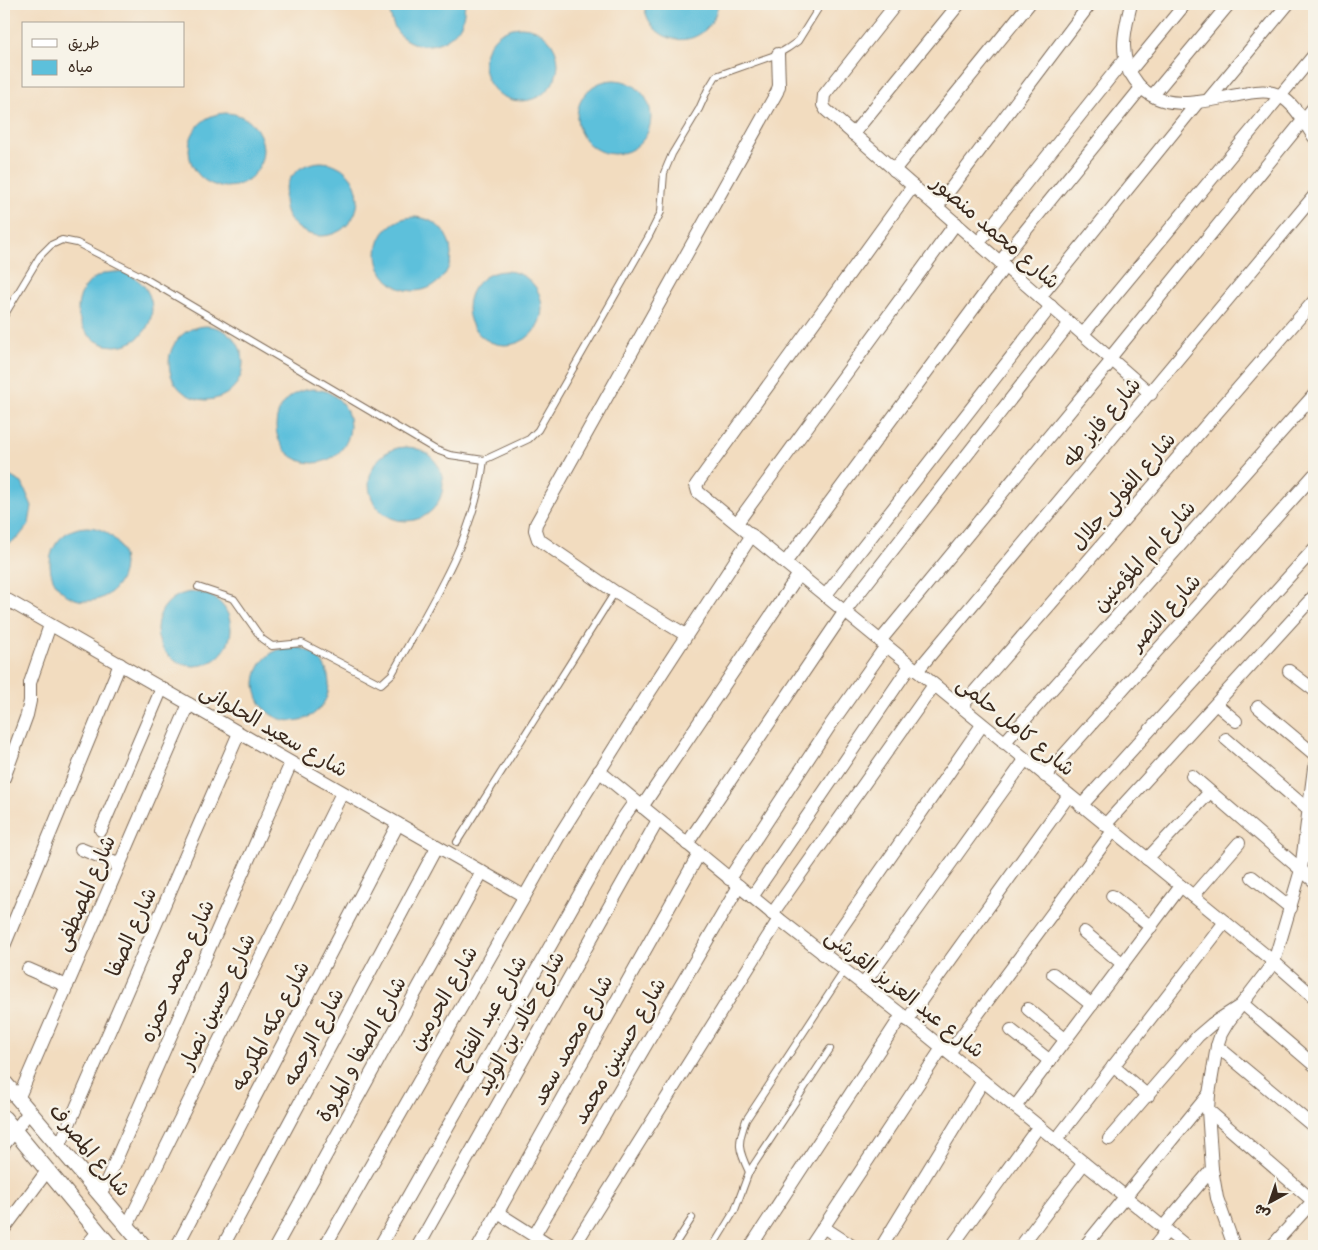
<svg xmlns="http://www.w3.org/2000/svg" width="1318" height="1250" font-family="'Indie Flower','Playpen Sans Arabic',sans-serif">
	<style>
		.water { fill: #5dc0db; stroke: #4c757c }
		.lines { fill: none; stroke-linecap: round; stroke-linejoin: round }
		.service-casing { stroke: #7b6856; stroke-width: 8 }
		.minor-casing { stroke: #7b6856; stroke-width: 14 }
		.tertiary-casing { stroke: #7b6856; stroke-width: 17 }
		.service { stroke: #fff; stroke-width: 6 }
		.minor { stroke: #fff; stroke-width: 12 }
		.tertiary { stroke: #fff; stroke-width: 15 }
		.labels { text-anchor: middle; stroke-width: 5; stroke-linejoin: round; paint-order: stroke }
		.street-label { font-size: 21px; fill: #3b2a1e; stroke: #f7f3e8 }
	</style>
	<rect width="100%" height="100%" fill="#f7f3e8"/>
	<filter id="ink" filterUnits="userSpaceOnUse"><feTurbulence type="fractalNoise" baseFrequency=".02" numOctaves="2"/><feDisplacementMap in="SourceGraphic" scale="10" xChannelSelector="R" yChannelSelector="G"/><feConvolveMatrix kernelMatrix="1 2 1 2 8 2 1 2 1" color-interpolation-filters="sRGB"/></filter>
	<filter id="wash" filterUnits="userSpaceOnUse"><feTurbulence type="fractalNoise" baseFrequency=".0096" numOctaves="4" result="noise"/><feDisplacementMap in="SourceGraphic" scale="20" xChannelSelector="R" yChannelSelector="G"/><feGaussianBlur stdDeviation="1.12" result="paint"/><feColorMatrix in="noise" values="0 0 0 0 0 0 0 0 0 0 0 0 0 0 0 0 0 1.4 0 .05"/><feComposite in="paint" operator="in"/></filter>
	<g filter="url(#wash)">
		<rect width="100%" height="100%" fill="#f2dcbf"/>
		<g class="water">
			<path d="M 389,4 L 465,4 C 464,10 464,18 461,24 C 450,45 420,53 401,36 C 392,27 390,16 389,4 Z"/>
			<path d="M 644,4 L 718,4 C 710,53 649,50 644,4 Z"/>
			<circle cx="521" cy="64" r="37"/>
			<circle cx="614" cy="117" r="37"/>
			<circle cx="226" cy="150" r="37"/>
			<circle cx="321" cy="199" r="37"/>
			<circle cx="414" cy="254" r="37"/>
			<circle cx="505" cy="308" r="37"/>
			<circle cx="115" cy="309" r="37"/>
			<circle cx="206" cy="363" r="37"/>
			<circle cx="313" cy="426" r="37"/>
			<circle cx="406" cy="484" r="37"/>
			<polygon points="4,473 22,483 32,506 29,524 18,538 4,546"/>
			<circle cx="87" cy="564" r="37"/>
			<circle cx="194" cy="629" r="37"/>
			<circle cx="292" cy="684" r="37"/>
		</g>
	</g>
	<g filter="url(#ink)">
		<g class="lines">
			<g class="service-casing">
				<g id="service">
					<polyline points="4,316 40,256 51,245 62,240 77,243 141,276 436,450 450,455 484,460 529,439 538,430 649,236 661,212 664,173 672,154 699,109 708,89 716,76 778,54 788,48 798,41 821,4"/>
					<path d="M 198,587 L 234,599 L 262,639 L 272,646 L 302,643 L 381,684 L 392,674 C 429,607 475,538 484,460"/>
					<polyline points="457,842 615,592"/>
					<path d="M 749,1172 C 738,1149 737,1144 746,1120 L 844,971"/>
					<polyline points="674,1246 692,1218"/>
					<polyline points="713,1246 735,1210 749,1172 830,1049"/>
				</g>
			</g>
			<g class="minor-casing">
				<g id="minor">
					<polyline points="896,4 824,95 823,105 826,110 1151,394"/>
					<path d="M 1131,4 C 1124,32 1117,59 1138,84 C 1164,115 1208,100 1243,94 C 1255,92 1269,89 1280,96 C 1295,104 1305,124 1314,137"/>
					<polyline points="1129,72 1185,4"/>
					<polyline points="1153,95 1229,4"/>
					<polyline points="1208,100 1288,4"/>
					<polyline points="853,134 959,4"/>
					<polyline points="894,170 1029,4"/>
					<polyline points="913,186 696,485 698,492 1274,962 1314,997"/>
					<polyline points="937,207 1090,4"/>
					<polyline points="978,243 1124,60"/>
					<polyline points="1000,262 1141,88"/>
					<polyline points="1040,297 1198,102"/>
					<polyline points="1083,334 1314,55"/>
					<polyline points="1110,358 1314,107"/>
					<polyline points="737,523 956,223"/>
					<polyline points="785,563 1005,266"/>
					<polyline points="825,596 1051,306"/>
					<polyline points="4,598 524,896"/>
					<polyline points="686,635 615,592 538,539 535,530 536,524 777,92 779,86 778,54"/>
					<polyline points="880,641 1112,360"/>
					<polyline points="917,671 1314,196"/>
					<polyline points="1289,671 1314,690"/>
					<polyline points="1217,705 1236,721"/>
					<polyline points="961,707 1314,301"/>
					<polyline points="1258,707 1314,754"/>
					<polyline points="1226,739 1312,813"/>
					<polyline points="1004,743 1314,395"/>
					<polyline points="599,771 779,919 902,1015 1186,1246"/>
					<polyline points="1045,776 1314,475"/>
					<polyline points="1192,776 1314,881"/>
					<polyline points="4,778 27,715 30,701 30,683 50,625"/>
					<polyline points="1081,806 1314,549"/>
					<polyline points="642,807 799,574"/>
					<polyline points="1105,825 1314,596"/>
					<polyline points="101,830 162,688"/>
					<polyline points="687,844 845,611 1070,323"/>
					<polyline points="81,849 118,864"/>
					<polyline points="1147,859 1210,792"/>
					<polyline points="1252,877 1291,908"/>
					<polyline points="729,879 831,724 886,646"/>
					<polyline points="1112,896 1151,927"/>
					<polyline points="1193,896 1239,843"/>
					<polyline points="752,897 910,666"/>
					<polyline points="772,914 934,685"/>
					<polyline points="1084,932 1123,964"/>
					<polyline points="4,946 120,664"/>
					<polyline points="823,954 982,725"/>
					<polyline points="28,969 67,986"/>
					<polyline points="1053,974 1092,1005"/>
					<polyline points="863,985 1025,760"/>
					<polyline points="1028,1009 1066,1040"/>
					<polyline points="907,1020 1069,795"/>
					<polyline points="1011,1030 1050,1061"/>
					<polyline points="1217,1046 1314,1127"/>
					<polyline points="949,1053 1113,831"/>
					<polyline points="1113,1066 1148,1096"/>
					<polyline points="18,1099 189,704"/>
					<polyline points="1015,1107 1181,886"/>
					<polyline points="1208,1110 1313,1201"/>
					<polyline points="1109,1139 1198,1036 1212,1024 1243,1004 1314,1065"/>
					<polyline points="1056,1140 1225,922"/>
					<polyline points="4,1145 29,1112"/>
					<polyline points="59,1147 239,733"/>
					<polyline points="100,1196 291,763"/>
					<polyline points="498,1213 550,1246"/>
					<polyline points="127,1226 342,793"/>
					<polyline points="823,1227 852,1246"/>
					<polyline points="1163,1227 1212,1169"/>
					<polyline points="4,1229 47,1171"/>
					<polyline points="534,1236 739,886"/>
					<polyline points="86,1246 98,1232"/>
					<polyline points="177,1246 398,824"/>
					<polyline points="223,1246 437,847"/>
					<polyline points="276,1246 482,872"/>
					<polyline points="325,1246 559,836 645,699 752,535"/>
					<polyline points="380,1246 621,821 635,801"/>
					<polyline points="418,1246 658,820"/>
					<polyline points="479,1246 699,854"/>
					<polyline points="574,1246 779,919"/>
					<polyline points="751,1246 902,1015"/>
					<polyline points="811,1246 942,1048"/>
					<polyline points="882,1246 983,1081"/>
					<polyline points="952,1246 1039,1126"/>
					<polyline points="1021,1246 1084,1163"/>
					<polyline points="1085,1246 1209,1094"/>
					<polyline points="1155,1246 1167,1231"/>
					<polyline points="1234,1246 1217,1198 1212,1169 1208,1110 1209,1094 1217,1046 1221,1034 1228,1022 1274,962 1301,870 1314,768"/>
					<polyline points="1272,1246 1314,1200"/>
				</g>
			</g>
			<g class="tertiary-casing">
				<g id="tertiary">
					<polyline points="4,1082 144,1246"/>
					<polyline points="4,1118 110,1246"/>
				</g>
			</g>
			<use href="#service" class="service"/>
			<use href="#minor" class="minor"/>
			<use href="#tertiary" class="tertiary"/>
		</g>
	</g>
	<g class="labels">
		<g class="street-label">
			<text transform="translate(996 232) rotate(41)" y="7">شارع محمد منصور</text>
			<text transform="translate(1101 422) rotate(-50)" y="7">شارع فايز طه</text>
			<text transform="translate(1123 491) rotate(-49)" y="7">شارع الفولى جلال</text>
			<text transform="translate(1144 556) rotate(-48)" y="7">شارع ام المؤمنين</text>
			<text transform="translate(1165 612) rotate(-48)" y="7">شارع النصر</text>
			<text transform="translate(1016 726) rotate(39)" y="7">شارع كامل حلمى</text>
			<text transform="translate(274 730) rotate(30)" y="7">شارع سعيد الحلوانى</text>
			<text transform="translate(85 893) rotate(-67)" y="7">شارع المصطفى</text>
			<text transform="translate(131 932) rotate(-66)" y="7">شارع الصفا</text>
			<text transform="translate(177 971) rotate(-66)" y="7">شارع محمد حمزه</text>
			<text transform="translate(905 993) rotate(38)" y="7">شارع عبد العزيز القرشى</text>
			<text transform="translate(443 998) rotate(-60)" y="7">شارع الحرمين</text>
			<text transform="translate(217 1001) rotate(-64)" y="7">شارع حسين نصار</text>
			<text transform="translate(489 1013) rotate(-60)" y="7">شارع عبد الفتاح</text>
			<text transform="translate(520 1023) rotate(-61)" y="7">شارع خالد بن الوليد</text>
			<text transform="translate(270 1026) rotate(-62)" y="7">شارع مكه المكرمه</text>
			<text transform="translate(313 1037) rotate(-62)" y="7">شارع الرحمه</text>
			<text transform="translate(572 1040) rotate(-61)" y="7">شارع محمد سعد</text>
			<text transform="translate(361 1049) rotate(-61)" y="7">شارع الصفا و المروة</text>
			<text transform="translate(619 1051) rotate(-60)" y="7">شارع حسنين محمد</text>
			<text transform="translate(90 1150) rotate(50)" y="7">شارع المصرف</text>
		</g>
	</g>
	<rect width="1318" height="1250" fill="none" stroke="#f7f3e8" stroke-width="20"/>
	<rect x="22" y="22" width="162" height="65" fill="#f7f3e8" stroke="#aca397"/>
	<rect x="32" y="39" width="25" height="8" fill="#ffffff" stroke="#aca397"/>
	<text x="68" y="48" font-size="15" fill="#3b2a1e">طريق</text>
	<rect x="32" y="60" width="25" height="15" fill="#5dc0db" stroke="#aca397"/>
	<text x="68" y="72" font-size="15" fill="#3b2a1e">مياه</text>
	<g transform="translate(1270 1202) rotate(220)" stroke="#f7f3e8" stroke-width="4" paint-order="stroke">
	<path d="M0-4L9 19L0 12L-9 19Z" fill="#3b2a1e"/>
	<text y="-8" font-size="14" font-weight="bold" text-anchor="middle" fill="#3b2a1e">ش</text>
	</g>
</svg>
